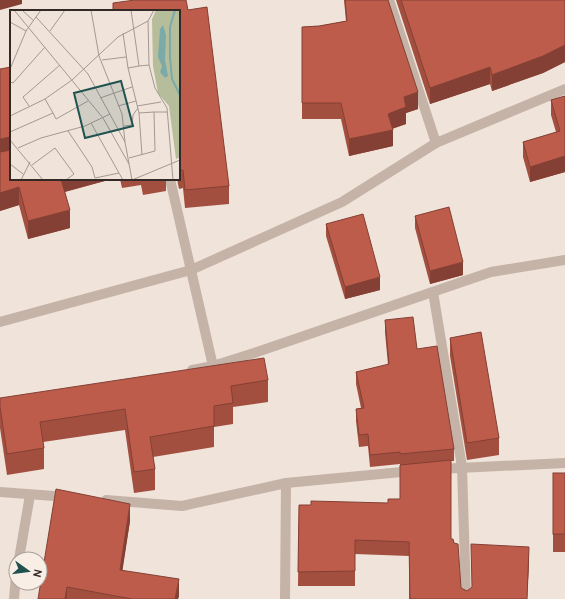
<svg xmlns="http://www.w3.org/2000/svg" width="565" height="599" font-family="Overpass,sans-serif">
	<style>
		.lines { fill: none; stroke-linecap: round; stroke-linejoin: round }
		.minor { stroke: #c6b3a7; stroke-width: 10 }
		.wall { fill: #a34f40 }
		.shaded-wall { fill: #844034 }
		.building { fill: #bd5c4b; stroke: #844034 }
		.inset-river { fill: none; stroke: #7baaa8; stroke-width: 2 }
		.inset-road { fill: none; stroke: #a49992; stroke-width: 1 }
		.view { fill: #205250; fill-opacity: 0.15; stroke: #205250; stroke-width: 2 }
		.inset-edge { fill: none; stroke: #332a27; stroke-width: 2 }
	</style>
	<rect width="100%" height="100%" fill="#efe3da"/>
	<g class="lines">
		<g class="minor">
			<polyline points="389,0 436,143"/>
			<polyline points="170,179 213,366"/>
			<polyline points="433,292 462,467 466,599"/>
			<polyline points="0,322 191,270 342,202 436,143 565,89"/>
			<polyline points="192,370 213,366 254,353 491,272 565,260"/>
			<polyline points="438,469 565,463"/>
			<polyline points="0,492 68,497"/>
			<polyline points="106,500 182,506 286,483 412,471"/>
			<polyline points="19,559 30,495"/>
			<polyline points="14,599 16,576"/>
			<polyline points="285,599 286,483"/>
		</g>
	</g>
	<g class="wall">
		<polygon points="344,0 388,0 418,109 406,113 406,124 392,129 393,146 349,156 341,119 302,119 302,27 319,26 346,21"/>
		<polygon points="396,0 565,0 565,62 543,73 492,91 490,84 430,104"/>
		<polygon points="188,10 229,186 229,204 185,208 183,188 179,189 177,179 179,179 179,11"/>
		<polygon points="11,67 11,179 112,179 65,192 70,228 28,239 19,205 0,211"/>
		<polygon points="565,96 565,172 530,182 523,157 523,142 556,132 551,115 551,100"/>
		<polygon points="120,179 166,179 166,191 143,195 141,185 122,188"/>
		<polygon points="415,216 463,275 430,284 415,228"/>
		<polygon points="326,224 380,290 345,299 326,236"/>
		<polygon points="385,320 417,349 454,449 454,461 451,461 451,539 454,543 461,588 467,591 529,561 527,599 409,599 409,556 355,554 355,586 298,586 299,505 311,505 388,503 400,499 400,464 370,467 368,446 359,447 356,421 356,409 361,408 356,384 356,372 388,365 385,332"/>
		<polygon points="450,338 499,438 499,455 467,460 450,356"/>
		<polygon points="268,380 268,402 233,407 233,424 214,427 214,447 153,457 155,469 155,490 134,493 125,430 43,442 44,448 44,469 7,475 0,428 0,398"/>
		<rect x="553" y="473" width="12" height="79"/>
		<polygon points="130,521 122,570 179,596 178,599 38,599"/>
	</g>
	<g class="shaded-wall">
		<polygon points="0,0 22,0 22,4 0,10"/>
		<polygon points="565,45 565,62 543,73 492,91 492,75"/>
		<polygon points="490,67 490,84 430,104 430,88"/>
		<polygon points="418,92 418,109 406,113 406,124 388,130 388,114 404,97"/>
		<polygon points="393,130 393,146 349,156 349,139"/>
		<polygon points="10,137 10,155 0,157 0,139"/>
		<polygon points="565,156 565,172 530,182 530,167"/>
		<polygon points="60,179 112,179 60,193"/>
		<polygon points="19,187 19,205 0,211 0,193"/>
		<polygon points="70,210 70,228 28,239 28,221"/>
		<polygon points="463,262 463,275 430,284 430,271"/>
		<polygon points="380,277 380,290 345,299 345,287"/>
		<polygon points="130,504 130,521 120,587 120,570"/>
		<polygon points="529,547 529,561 527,599"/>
		<polygon points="179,579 179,596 178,599 175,599"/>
		<polygon points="67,587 67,599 65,599"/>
	</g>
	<g class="building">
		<polygon points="135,0 186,0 188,10 207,7 229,186 185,190 183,170 179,171 179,11 113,11 113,3"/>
		<polygon points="345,0 388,0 418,92 404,97 406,107 388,114 393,130 349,139 341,103 302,103 302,27 319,26 347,21"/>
		<polygon points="401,0 565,0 565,45 543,56 492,75 490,67 430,88"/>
		<polygon points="11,67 11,137 10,137 0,139 0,69"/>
		<polygon points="565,96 565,156 530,167 523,142 560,131 551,100"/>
		<polygon points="11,150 11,179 61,179 70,210 28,221 19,187 0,193 0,152"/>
		<polygon points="449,207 463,262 430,271 415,216"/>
		<polygon points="363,214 380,277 345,287 326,224"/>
		<polygon points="413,317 417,349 437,346 454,449 400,454 400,452 370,455 368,434 359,435 356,409 364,408 356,372 389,364 385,320"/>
		<polygon points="481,332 499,438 467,443 450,338"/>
		<polygon points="264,358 268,380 231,386 233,403 214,406 214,426 150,437 155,469 134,472 125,409 40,422 44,448 7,454 0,407 0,398"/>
		<polygon points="451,460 451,539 453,539 454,543 458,544 461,588 467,591 472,587 471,544 529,547 527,599 410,599 409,542 355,540 355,571 298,572 299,505 311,505 311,501 388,503 388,499 400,499 400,465"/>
		<rect x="553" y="473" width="12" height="61"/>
		<polygon points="56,489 130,504 120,570 179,579 175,599 132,599 67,587 65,599 38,599"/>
	</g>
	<g transform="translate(10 10)">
		<rect width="170" height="170" fill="#efe3da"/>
		<path d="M 146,0 L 170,0 L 170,147 L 166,149 L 159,96 L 148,83 L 143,56 L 142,9 Z" fill="#b5bd9b"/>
		<path d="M 153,15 L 156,25 L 155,50 L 158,66 L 155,68 L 150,62 L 152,56 L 148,47 L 150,19 Z" fill="#7baaa8"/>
		<path class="inset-river" d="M 165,0 L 160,17 L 160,48 L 162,69 L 170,85"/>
		<path class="inset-road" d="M 4,0 L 93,108 L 119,154M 12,0 L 24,11M 81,0 L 89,46 L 112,104 L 115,132M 121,0 L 129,56 L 139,55M 144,0 L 138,11 L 139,55 L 145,78 L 157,98 L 163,170M 26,7 L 78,64 L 115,132 L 122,170M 0,12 L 16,21M 40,21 L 55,0M 113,23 L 118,58M 92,50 L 116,47M 129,56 L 118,58 L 129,103 L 132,145M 0,59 L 16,21 L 31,0M 0,72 L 3,73 L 35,37M 90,88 L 122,77M 35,89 L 43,103M 19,96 L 13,87 L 50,55M 108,96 L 126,91M 127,96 L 151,92M 129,103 L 144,102M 0,106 L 35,89 L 62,70 L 108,27 L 138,11M 81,113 L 109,163M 114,116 L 122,115 L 123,105 L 128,98M 58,121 L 82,157 L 85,168 L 109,163 L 113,170M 0,122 L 43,103 L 46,109 L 78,91M 0,130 L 33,170M 8,138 L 31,128 L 75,116 L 100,104M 119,148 L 145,141 L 144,102 L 157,102M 0,154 L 13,164M 22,155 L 45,138 L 64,164 L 56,170M 11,170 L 20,152M 122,170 L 170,150"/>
		<path class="view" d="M 111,71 L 123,116 L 75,128 L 64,83 Z"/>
		<rect width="170" height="170" class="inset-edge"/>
	</g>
	<g transform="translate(28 571) rotate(104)"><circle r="19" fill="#f8eee6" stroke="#a9a09a"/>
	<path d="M0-3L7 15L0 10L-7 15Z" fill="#205250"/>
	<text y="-6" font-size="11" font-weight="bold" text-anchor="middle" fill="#332a27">N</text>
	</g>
</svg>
